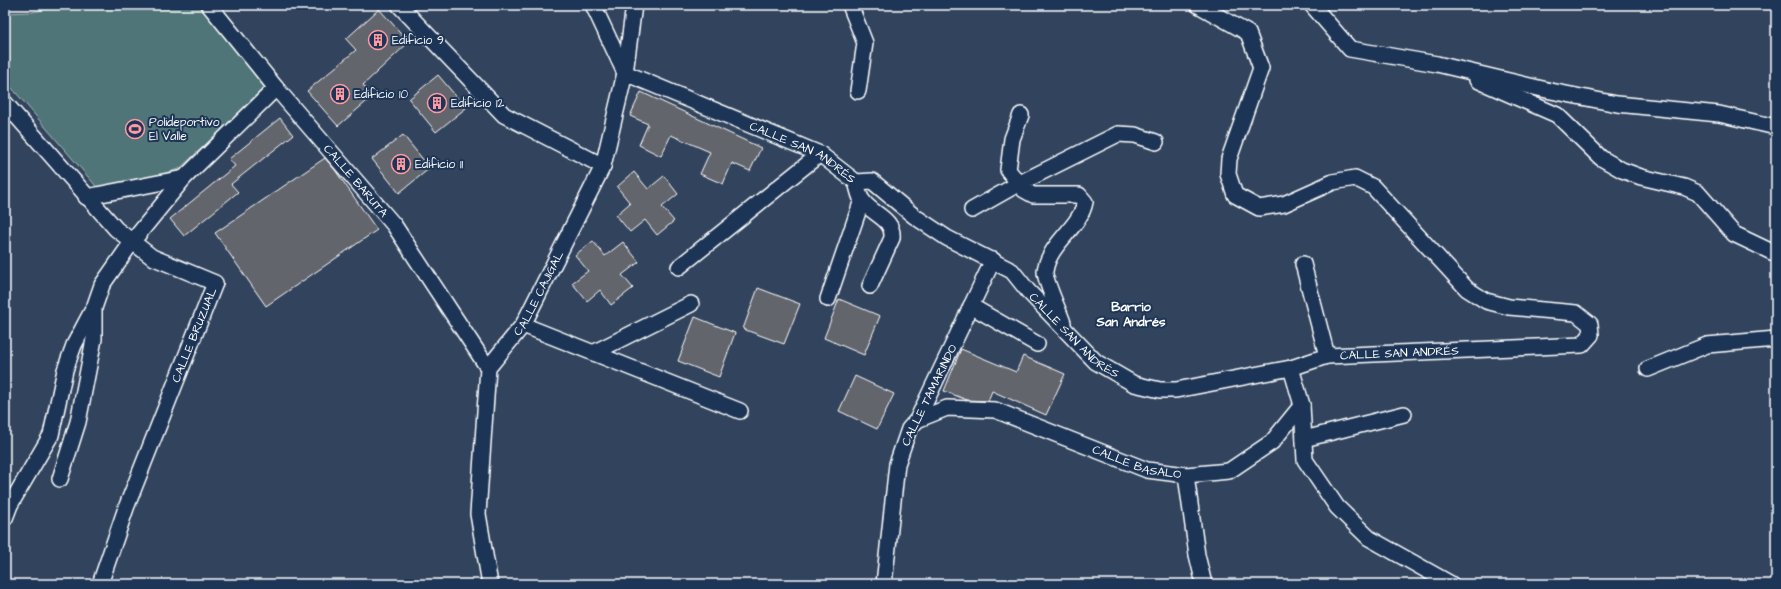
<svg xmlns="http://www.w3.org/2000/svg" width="1781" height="589" font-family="'Architects Daughter',sans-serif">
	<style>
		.green { fill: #507578; stroke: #a8babc }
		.building { fill: #62666c; stroke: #fff }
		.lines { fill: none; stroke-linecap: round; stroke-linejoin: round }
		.minor-casing { stroke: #fff; stroke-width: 18 }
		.minor { stroke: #1d3557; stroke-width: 15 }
		.labels { text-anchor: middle; stroke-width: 4; stroke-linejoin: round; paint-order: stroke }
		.poi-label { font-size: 12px; fill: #fff; stroke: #1d3557; text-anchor: start }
		.street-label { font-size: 12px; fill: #fff; stroke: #1d3557 }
		.neighbourhood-label { font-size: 13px; font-weight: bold; fill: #fff; stroke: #1d3557 }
	</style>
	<rect width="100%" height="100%" fill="#32445d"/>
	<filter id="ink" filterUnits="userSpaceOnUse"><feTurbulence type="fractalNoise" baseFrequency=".025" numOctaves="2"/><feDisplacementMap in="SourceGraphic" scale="8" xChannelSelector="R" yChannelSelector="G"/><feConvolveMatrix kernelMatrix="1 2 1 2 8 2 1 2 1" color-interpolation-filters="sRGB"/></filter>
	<g filter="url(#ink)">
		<polygon class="green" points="70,5 201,5 266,89 179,169 101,192 5,80 5,13 32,12"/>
		<g class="building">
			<polygon points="379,9 409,42 363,85 373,96 338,126 307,91 356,50 346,39"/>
			<polygon points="438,75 466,108 436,132 409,99"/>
			<polygon points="641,92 761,148 750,171 732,163 723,184 700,174 710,152 671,135 661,156 639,145 648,124 630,116"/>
			<polygon points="280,118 293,135 231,184 238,192 184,236 170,219 235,166 229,159"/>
			<polygon points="403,135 430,168 399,193 372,159"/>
			<polygon points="325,158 335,170 377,230 266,306 215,233"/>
			<polygon points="634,172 648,189 664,176 678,194 662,207 674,221 657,235 645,220 630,232 616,215 630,203 617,187"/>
			<polygon points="593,241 605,256 623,242 639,262 622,275 633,288 611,305 600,290 587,301 572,283 588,271 575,255"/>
			<polygon points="758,288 800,304 784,344 743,329"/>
			<polygon points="839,299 880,316 864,355 824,338"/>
			<polygon points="695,317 735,333 719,377 678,361"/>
			<polygon points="961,349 1016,372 1023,356 1065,374 1046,415 992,391 988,401 967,400 944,391"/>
			<polygon points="855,376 894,394 877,429 839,411"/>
		</g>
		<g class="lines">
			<g class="minor-casing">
				<g id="minor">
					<path id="s1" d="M 209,5 L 276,88 L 394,225 L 488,368"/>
					<polyline points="399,5 504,115 603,166"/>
					<polyline points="593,5 625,73"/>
					<polyline points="850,5 865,43 858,91"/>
					<polyline points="1312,5 1350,49 1437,64 1551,91 1617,104 1719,114 1776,127"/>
					<path id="s2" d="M 625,73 L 820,154 L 856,182 L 872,181 L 914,216 L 947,238 L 1012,271 L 1028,291 L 1096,362 L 1134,384 L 1160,390 L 1176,390 L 1291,368 L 1327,356 L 1582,345 L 1591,335 L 1590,324 L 1576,313 L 1509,307 L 1486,301 L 1467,289 L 1373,187 L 1355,178 L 1333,182 L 1284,204 L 1259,208 L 1235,195 L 1228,174 L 1229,159 L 1261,68 L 1248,33 L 1198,5"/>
					<polyline points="1477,80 1557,115 1601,158 1622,170 1641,177 1684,187 1698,193 1734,234 1776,254"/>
					<polyline points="5,103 116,229 152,257 215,283 126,508 100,584"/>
					<path d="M 1021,115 L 1012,139 L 1008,170 L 1024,190 L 1033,195 L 1079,195 L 1085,202 C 1080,228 1049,243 1045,271 C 1044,278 1060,314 1063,323"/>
					<path d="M 856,182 C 858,188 859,196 862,200 C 872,215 894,218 892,238 L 870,286"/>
					<polyline points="86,197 184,178"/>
					<polyline points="972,210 1018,184 1118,134 1135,135 1156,142"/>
					<polyline points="1303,264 1327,356"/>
					<polyline points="679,267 820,154"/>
					<polyline points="828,299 862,200"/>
					<polyline points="971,306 1037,344"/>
					<polyline points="523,325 740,411"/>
					<polyline points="593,353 691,304"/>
					<polyline points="1648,369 1707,345 1776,339"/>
					<polyline points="1302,405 1305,460 1337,507 1369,538 1451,584"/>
					<path id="s3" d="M 917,420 L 947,408 L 995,410 L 1147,470 L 1186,475 L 1229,471 L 1272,442 L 1302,405 L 1291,368"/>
					<polyline points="1304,439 1404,414"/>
					<polyline points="1186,475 1197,555 1204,584"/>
					<polyline points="60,479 78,422 94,339 94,308 102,285 132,242 184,178 276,88"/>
					<polyline points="5,518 10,505 51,435 65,370 74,345 92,311"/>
					<path id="s4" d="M 490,584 L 478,514 L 488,368 L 523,325 L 603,166 L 625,73 L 634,5"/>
					<polyline points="884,584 897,464 909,429 917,420 993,260"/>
				</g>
			</g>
			<use href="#minor" class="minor"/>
		</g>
	</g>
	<defs>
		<g id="building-ring" transform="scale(1)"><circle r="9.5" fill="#1d3557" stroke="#ff9aa2" stroke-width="1.5"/><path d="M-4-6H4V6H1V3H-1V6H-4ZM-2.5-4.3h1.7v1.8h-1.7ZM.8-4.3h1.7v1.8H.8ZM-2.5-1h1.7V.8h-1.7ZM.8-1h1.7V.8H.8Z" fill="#ff9aa2"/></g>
		<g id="stadium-ring" transform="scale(1)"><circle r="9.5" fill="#1d3557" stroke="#ff9aa2" stroke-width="1.5"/><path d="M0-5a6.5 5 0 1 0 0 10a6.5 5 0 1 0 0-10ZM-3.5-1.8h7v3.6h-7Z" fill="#ff9aa2"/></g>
	</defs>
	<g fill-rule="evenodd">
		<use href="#building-ring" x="378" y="40"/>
		<use href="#building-ring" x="340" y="94"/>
		<use href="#building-ring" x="437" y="103"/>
		<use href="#stadium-ring" x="135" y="129"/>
		<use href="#building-ring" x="401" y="164"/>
	</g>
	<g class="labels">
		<g class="poi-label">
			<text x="392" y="44">Edificio 9</text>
			<text x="354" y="98">Edificio 10</text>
			<text x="451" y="107">Edificio 12</text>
			<text x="149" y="126">Polideportivo<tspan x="149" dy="14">El Valle</tspan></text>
			<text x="415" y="168">Edificio 11</text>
		</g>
		<g class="street-label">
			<text dy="4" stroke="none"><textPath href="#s2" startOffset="195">CALLE SAN ANDRÉS</textPath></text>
			<text dy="4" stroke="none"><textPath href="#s1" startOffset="229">CALLE BARUTA</textPath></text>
			<text dy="4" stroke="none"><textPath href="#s4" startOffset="308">CALLE CAJIGAL</textPath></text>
			<text dy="4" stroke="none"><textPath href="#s2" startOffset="530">CALLE SAN ANDRÉS</textPath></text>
			<text transform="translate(194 335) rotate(-68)" y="4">CALLE BRUZUAL</text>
			<text dy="4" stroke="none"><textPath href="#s2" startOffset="878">CALLE SAN ANDRÉS</textPath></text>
			<text transform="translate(929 395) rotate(-64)" y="4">CALLE TAMARINDO</text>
			<text dy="4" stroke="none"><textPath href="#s3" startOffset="232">CALLE BASALO</textPath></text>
		</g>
		<g class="neighbourhood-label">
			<text x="1131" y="311">Barrio<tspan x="1131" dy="15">San Andrés</tspan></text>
		</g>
	</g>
	<rect width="1781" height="589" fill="none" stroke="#1d3557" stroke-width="20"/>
	<rect x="10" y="10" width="1761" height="569" fill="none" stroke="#fff" stroke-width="1.5" filter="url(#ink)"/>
</svg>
